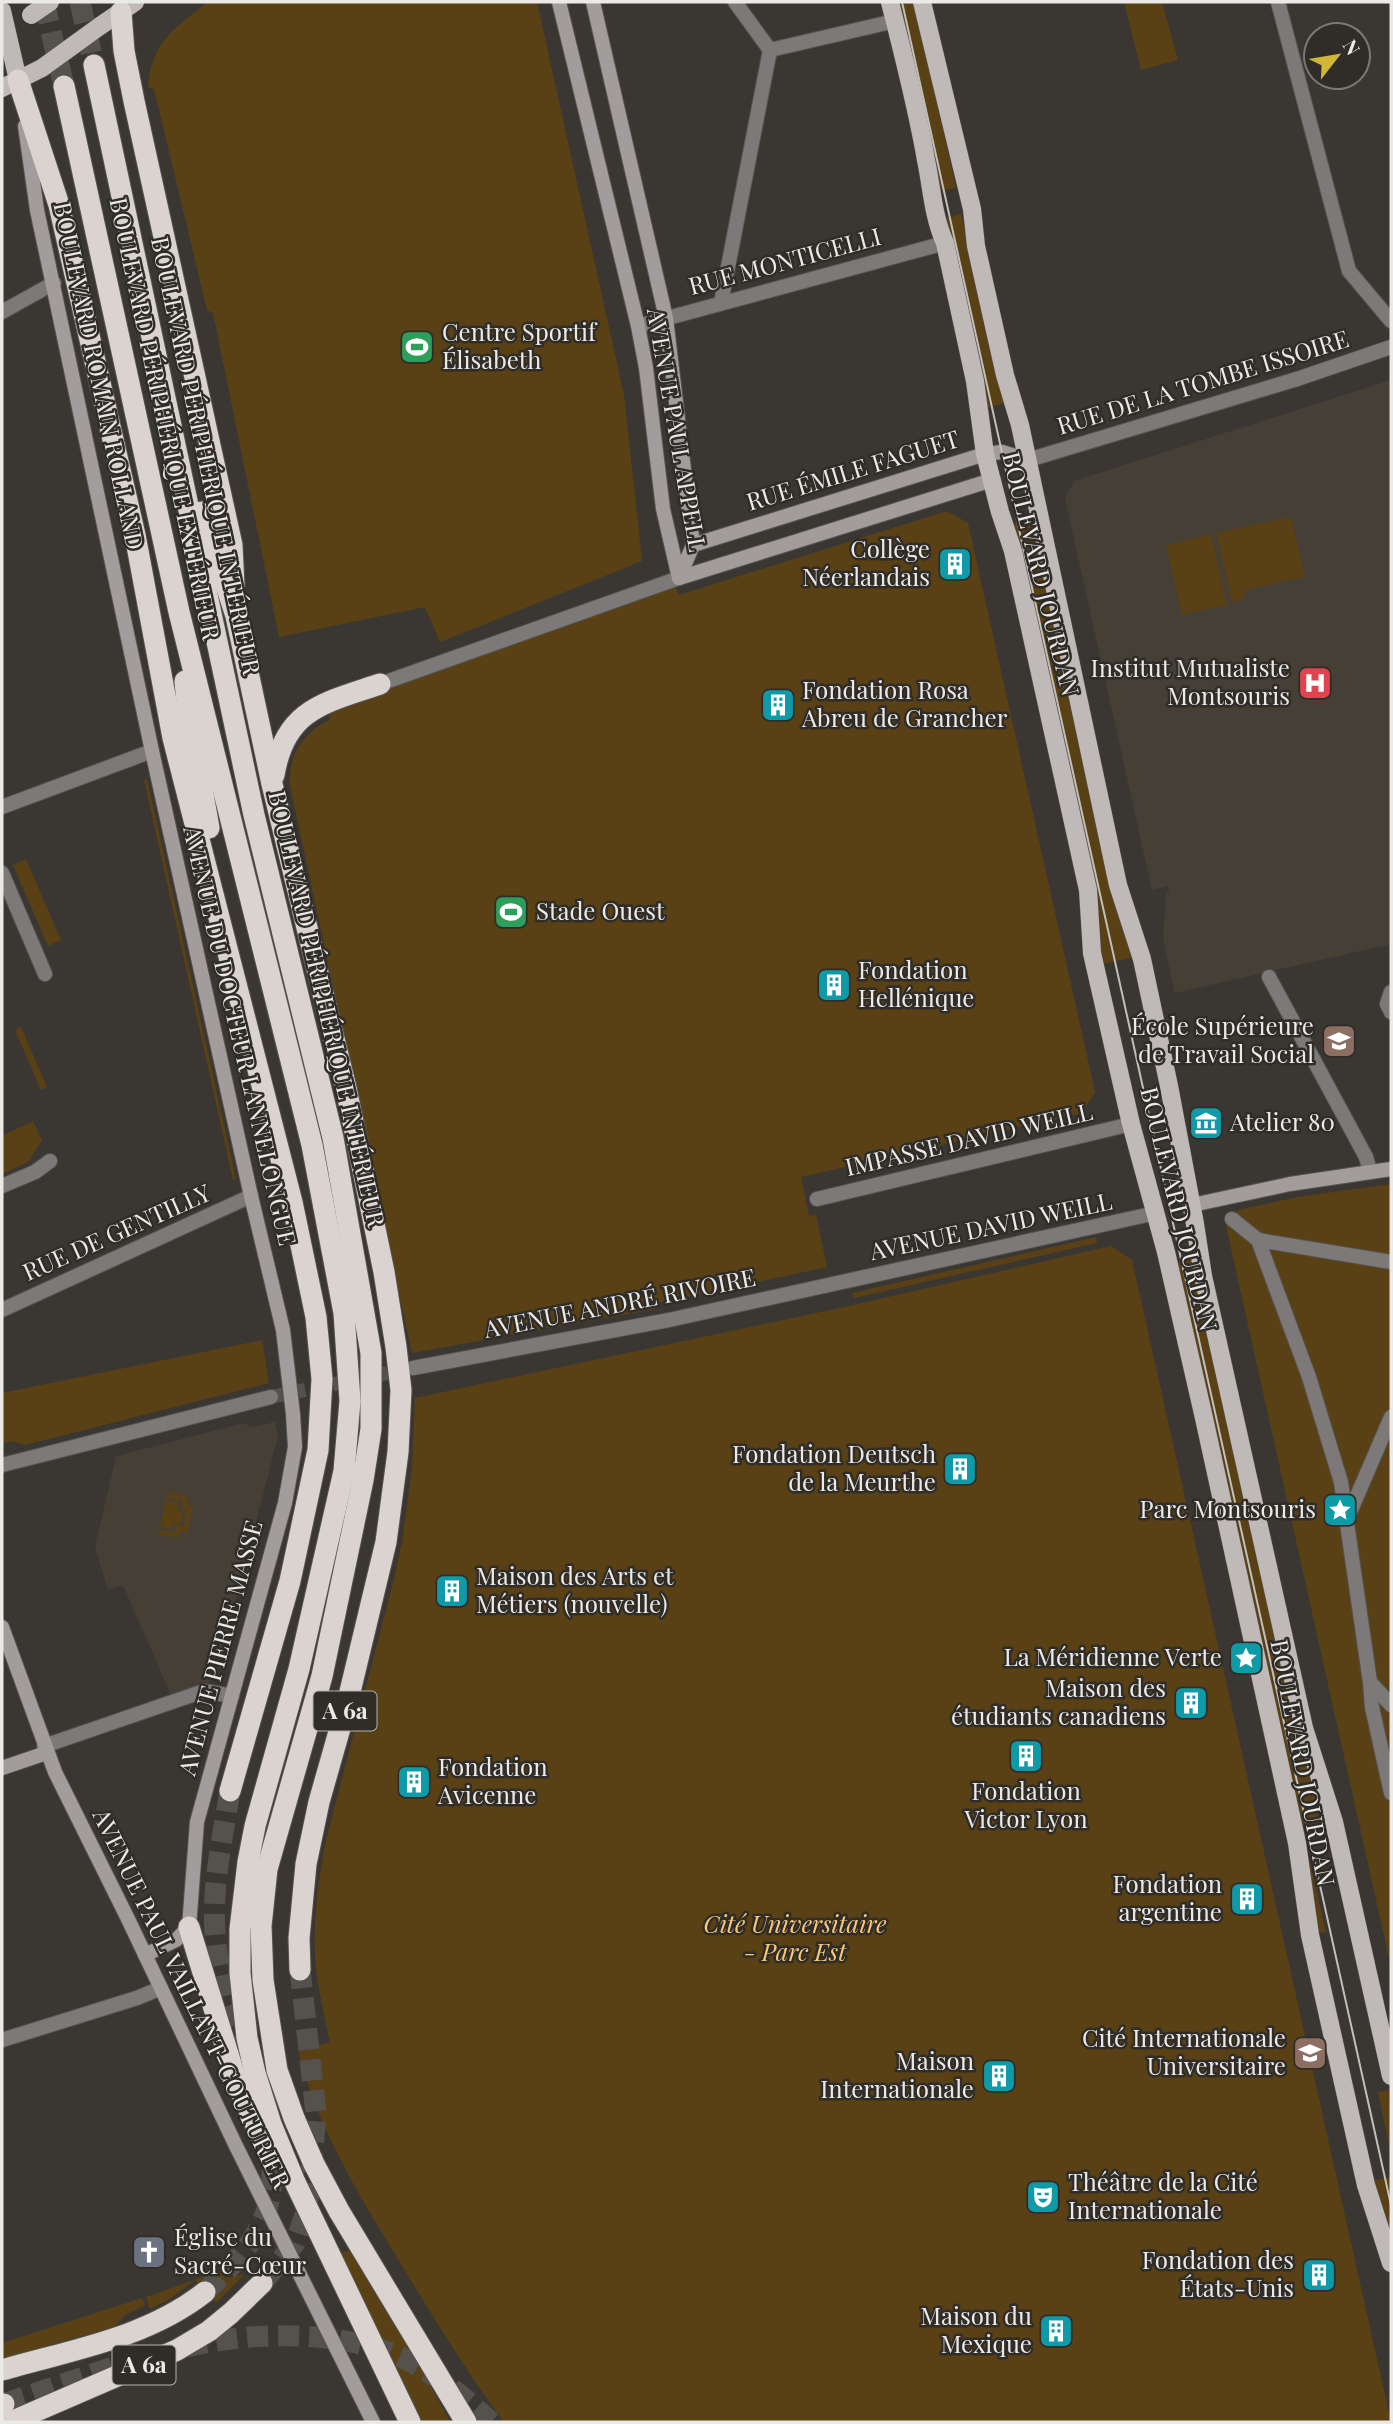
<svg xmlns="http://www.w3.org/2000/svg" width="1393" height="2424" font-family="'Playfair Display',serif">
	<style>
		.built { fill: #453f35 }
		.green { fill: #594115 }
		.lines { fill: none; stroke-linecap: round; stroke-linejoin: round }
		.street-tunnel { stroke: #55524e; stroke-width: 14; stroke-dasharray: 14 7; stroke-linecap: butt }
		.highway-tunnel { stroke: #55524e; stroke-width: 21; stroke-dasharray: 21 10; stroke-linecap: butt }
		.street-casing { stroke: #565450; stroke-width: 16 }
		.secondary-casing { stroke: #565450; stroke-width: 16 }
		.primary-casing { stroke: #565450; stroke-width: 19 }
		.highway-casing { stroke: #565450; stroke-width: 23 }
		.street { stroke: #7c7978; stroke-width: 14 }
		.secondary { stroke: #a29d9c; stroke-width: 14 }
		.primary { stroke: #bfb9b7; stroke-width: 18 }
		.highway { stroke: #dad3d0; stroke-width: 21 }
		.tram { stroke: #c1bfbc; stroke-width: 2 }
		.primary-bridge-casing { stroke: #565450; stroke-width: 19; stroke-linecap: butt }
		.primary-bridge { stroke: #bfb9b7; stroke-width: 18 }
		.labels { text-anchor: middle; stroke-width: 5; stroke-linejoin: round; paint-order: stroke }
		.shield { fill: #302d29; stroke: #b3b1ae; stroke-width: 2 }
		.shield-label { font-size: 23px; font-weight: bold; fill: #ebeae7 }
		.street-label { font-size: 24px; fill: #ebeae7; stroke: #302d29 }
		.poi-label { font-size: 24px; fill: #ebeae7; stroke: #302d29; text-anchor: end }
		.park-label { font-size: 24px; font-style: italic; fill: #fac976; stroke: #302d29 }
	</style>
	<rect width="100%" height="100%" fill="#3a3733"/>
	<g class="built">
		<polygon points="1391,380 1391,944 1175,993 1163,939 1166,893 1169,892 1168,886 1152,890 1065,498 1074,481"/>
		<polygon points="275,1422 278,1436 216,1678 173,1700 123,1585 108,1590 95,1547 116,1456 244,1423 251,1427"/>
	</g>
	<g class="green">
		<path d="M 208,2 L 537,2 L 624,395 L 642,561 L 440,642 L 425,607 L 279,637 L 213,313 L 207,310 L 154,89 L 148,87 C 151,42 176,27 208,2 Z"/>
		<polygon points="897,2 915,2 956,188 939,191"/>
		<polygon points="1124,2 1162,2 1178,60 1141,70"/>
		<polygon points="961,214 1004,403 987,408 946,218"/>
		<path d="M 947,511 L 968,523 L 1095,1092 L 1082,1113 L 801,1177 L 809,1216 L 816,1215 L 827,1267 L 655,1304 L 655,1309 L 412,1353 L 290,786 C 288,755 302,733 330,720 L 328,711 L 671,587 L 676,588 L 679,595 Z"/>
		<polygon points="1289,517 1289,520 1292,520 1305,577 1245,590 1244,599 1232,602 1216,533"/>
		<polygon points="1032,519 1135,957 1102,964 1096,903 1013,524"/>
		<polygon points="1211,534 1227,605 1182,615 1166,545"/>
		<polygon points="147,779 236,1179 233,1180 144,780"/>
		<polygon points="26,859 61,940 48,946 13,865"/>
		<polygon points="21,1027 47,1087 41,1090 15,1030"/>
		<polygon points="33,1121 42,1140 28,1162 2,1174 2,1136"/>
		<polygon points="1391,1184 1391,1967 1226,1226 1238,1210 1298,1197"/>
		<polygon points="1096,1237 1097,1243 854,1298 852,1293"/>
		<path d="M 1111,1246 L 1132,1260 L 1391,2422 L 504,2422 C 464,2369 431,2313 396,2256 C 357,2191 315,2124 298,2049 L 330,2043 C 325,2018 319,1994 316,1969 C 312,1925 318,1882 326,1840 L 392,1587 L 402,1542 L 412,1468 L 415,1398 L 849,1306 Z"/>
		<polygon points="1192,1259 1328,1817 1318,1820 1319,1830 1304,1833 1177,1263"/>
		<polygon points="262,1340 269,1383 25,1445 11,1441 2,1444 2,1393"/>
		<polygon points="169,1492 188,1497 186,1504 193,1506 187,1533 180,1531 178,1538 158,1534 159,1530 174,1533 176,1526 184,1527 187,1509 181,1508 182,1500 167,1497"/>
		<polygon points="166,1499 179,1502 177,1510 184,1511 181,1524 174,1523 172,1529 160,1527"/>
		<polygon points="1307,1850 1326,1932 1314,1934"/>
		<polygon points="1389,2090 1391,2154 1378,2092"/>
		<polygon points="1391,2177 1391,2242 1370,2181"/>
		<polygon points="353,2250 413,2353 450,2422 423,2422 373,2327 340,2253"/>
		<polygon points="222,2270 225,2278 245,2274 216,2303 195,2280 170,2299 150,2309 146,2297"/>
		<polygon points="142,2298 145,2305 124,2316 115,2327 2,2358 2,2343"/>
	</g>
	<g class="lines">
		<polyline class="street-tunnel" points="271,1397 407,1369"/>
		<g class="highway-tunnel">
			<polyline points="44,2 64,86"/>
			<polyline points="80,2 94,65"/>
			<path d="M 230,1791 C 222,1841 210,1893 216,1943 C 220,1981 233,2018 243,2054"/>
			<polyline points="262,2283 295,2243 305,2215 310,2187 316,2113 300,1970"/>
			<path d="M 205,2292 C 253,2247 283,2211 268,2142"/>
			<path d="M 186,2347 C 254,2331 344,2329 409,2361 C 439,2376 466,2399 491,2422"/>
			<polyline points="4,2404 134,2360"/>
		</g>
		<g class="street-casing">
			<g id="street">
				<polyline points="1278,2 1349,271 1391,321"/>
				<polyline points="770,50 895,21"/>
				<polyline points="721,303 770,50 735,2"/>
				<polyline points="2,312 54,283"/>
				<polyline points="638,326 945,243"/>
				<polyline points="1028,460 1297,379 1391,347"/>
				<polyline points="380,684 679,578"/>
				<polyline points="2,807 152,751"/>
				<polyline points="2,873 45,974"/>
				<polyline points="1269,977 1366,1157 1370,1171"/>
				<polyline points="1391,992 1387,1004 1391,1012"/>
				<polyline points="2,1186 35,1172 50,1161"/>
				<polyline points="817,1199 1131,1124"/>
				<polyline points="1232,1219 1258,1240 1309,1377 1341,1482 1370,1682 1372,1707 1391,1793"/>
				<polyline points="1258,1240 1391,1262"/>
				<polyline points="2,1310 251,1196"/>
				<polyline points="413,1368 669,1320 1156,1213"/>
				<polyline points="2,1465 271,1397"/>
				<polyline points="1348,1517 1391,1417"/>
				<polyline points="1370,1682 1391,1705"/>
				<polyline points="44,1746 204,1691 232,1696"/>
				<polyline points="2,2040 137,1998 161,1988"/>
			</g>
		</g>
		<g class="secondary-casing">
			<g id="secondary">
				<polyline points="559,2 638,326 646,368 663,509 679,578"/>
				<polyline points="593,2 666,318 693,545 679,578"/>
				<polyline points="25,126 37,210 152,751 251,1196 283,1330 293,1414 295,1447 285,1503 197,1822 189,1927 176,1940 145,1955"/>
				<polyline points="693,545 985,454 1002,452 1028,460"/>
				<polyline points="679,578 992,480"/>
				<polyline points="1192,1205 1290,1184 1391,1169"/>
				<polyline points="2,1627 55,1772 128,1919 236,2146 373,2422"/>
				<polyline points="2,1768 46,1753"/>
			</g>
		</g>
		<g class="primary-casing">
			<g id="primary">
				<path d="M 890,2 C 903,54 917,107 926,160 C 932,189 933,216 945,243 L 975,381 L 985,454 L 1000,512 L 1013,551 L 1088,890 L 1092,953 L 1131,1124 L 1166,1252 L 1204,1418 L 1297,1843 L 1310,1935 L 1366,2185 L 1391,2263"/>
				<polyline points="922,2 972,209 976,246 1005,375 1020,425 1118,885 1142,959 1169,1086 1195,1224 1203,1276 1304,1728 1334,1822 1391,2076"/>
				<polyline points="2,11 18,80"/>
				<polyline points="100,26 135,2"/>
				<polyline points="2,88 42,68"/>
			</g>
		</g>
		<g class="highway-casing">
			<g id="highway">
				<polyline points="121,12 124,51 134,101 232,545 234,586"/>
				<polyline points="94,65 254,815 333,1138 371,1353 371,1429 363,1480 322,1676 267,1869 261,1926 263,1980 277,2070 294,2118 314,2164 339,2211 466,2422"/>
				<polyline points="18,80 59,205 135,535 173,738 292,1202 316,1317 322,1379 318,1450 290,1581 230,1791"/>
				<polyline points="64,86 179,612 312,1145 344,1313 350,1401 344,1471 299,1669 255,1826 248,1862 240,1929 240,1973 247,2038 255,2073 271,2124 294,2180 410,2422"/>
				<polyline points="202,512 236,616 272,784 346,1088 384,1272 396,1347 401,1390 398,1452 386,1542 348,1700 319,1802 306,1864 299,1938 300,1970"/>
				<polyline points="185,681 187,703 209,828"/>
				<path d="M 274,775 C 285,709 324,703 380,684"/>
				<polyline points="189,1927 237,2083 271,2159"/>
				<path d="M 2,2370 C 71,2350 147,2338 205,2292"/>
				<polyline points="2,2404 4,2404"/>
				<polyline points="11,2422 177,2350 209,2331 231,2313 262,2283"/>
			</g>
		</g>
		<use href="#street" class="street"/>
		<use href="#secondary" class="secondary"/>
		<use href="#primary" class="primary"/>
		<use href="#highway" class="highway"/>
		<polyline class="tram" points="902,2 1391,2205"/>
		<g class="primary-bridge-casing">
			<g id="primary-bridge">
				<polyline points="31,15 50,2"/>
				<polyline points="42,68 100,26"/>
			</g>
		</g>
		<use href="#primary-bridge" class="primary-bridge"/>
	</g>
	<defs>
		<g id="stadium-square" transform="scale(1.75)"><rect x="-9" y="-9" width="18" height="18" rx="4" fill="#2e9e5b" stroke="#302d29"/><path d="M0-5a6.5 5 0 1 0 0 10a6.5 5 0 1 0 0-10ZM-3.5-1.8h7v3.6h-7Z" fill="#fff"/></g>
		<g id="building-square" transform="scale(1.75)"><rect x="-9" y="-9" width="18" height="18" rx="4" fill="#0f9aa8" stroke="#302d29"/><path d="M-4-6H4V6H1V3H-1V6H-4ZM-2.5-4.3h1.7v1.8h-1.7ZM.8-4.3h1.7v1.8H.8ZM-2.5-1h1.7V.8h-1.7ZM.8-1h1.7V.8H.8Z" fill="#fff"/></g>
		<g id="hospital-square" transform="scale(1.75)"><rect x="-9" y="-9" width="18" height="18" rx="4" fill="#e0444e" stroke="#302d29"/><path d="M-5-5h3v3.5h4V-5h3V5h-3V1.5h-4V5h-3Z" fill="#fff"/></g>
		<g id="university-square" transform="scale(1.75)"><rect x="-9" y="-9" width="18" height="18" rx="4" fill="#8d6e63" stroke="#302d29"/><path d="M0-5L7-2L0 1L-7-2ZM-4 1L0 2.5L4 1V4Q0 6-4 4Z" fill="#fff"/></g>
		<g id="museum-square" transform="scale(1.75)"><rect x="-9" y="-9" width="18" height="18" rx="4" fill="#0f9aa8" stroke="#302d29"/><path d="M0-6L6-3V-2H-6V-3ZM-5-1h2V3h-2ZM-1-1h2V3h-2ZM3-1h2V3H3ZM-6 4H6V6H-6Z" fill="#fff"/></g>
		<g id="sight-square" transform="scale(1.75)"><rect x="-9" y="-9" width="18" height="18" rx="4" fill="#0f9aa8" stroke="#302d29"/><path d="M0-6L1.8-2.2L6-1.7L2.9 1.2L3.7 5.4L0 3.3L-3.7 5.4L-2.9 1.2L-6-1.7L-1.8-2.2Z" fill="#fff"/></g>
		<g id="theatre-square" transform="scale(1.75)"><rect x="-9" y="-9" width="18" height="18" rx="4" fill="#0f9aa8" stroke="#302d29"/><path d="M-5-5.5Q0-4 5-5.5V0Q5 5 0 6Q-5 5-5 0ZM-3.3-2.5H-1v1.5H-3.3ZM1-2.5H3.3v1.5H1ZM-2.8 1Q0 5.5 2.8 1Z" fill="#fff"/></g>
		<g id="church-square" transform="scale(1.75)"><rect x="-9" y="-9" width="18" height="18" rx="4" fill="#6b7280" stroke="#302d29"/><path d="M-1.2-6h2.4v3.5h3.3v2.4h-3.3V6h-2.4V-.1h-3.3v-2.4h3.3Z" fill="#fff"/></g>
	</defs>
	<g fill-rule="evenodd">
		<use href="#stadium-square" x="417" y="347"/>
		<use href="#building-square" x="955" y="564"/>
		<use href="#hospital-square" x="1315" y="683"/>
		<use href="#building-square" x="778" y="705"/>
		<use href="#stadium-square" x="511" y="912"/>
		<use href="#building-square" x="834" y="985"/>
		<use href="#university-square" x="1339" y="1041"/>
		<use href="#museum-square" x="1206" y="1123"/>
		<use href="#building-square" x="960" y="1469"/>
		<use href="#sight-square" x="1340" y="1510"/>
		<use href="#building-square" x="452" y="1591"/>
		<use href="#sight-square" x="1246" y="1658"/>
		<use href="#building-square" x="1191" y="1703"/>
		<use href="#building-square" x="1026" y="1756"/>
		<use href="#building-square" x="414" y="1782"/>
		<use href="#building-square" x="1247" y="1899"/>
		<use href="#university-square" x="1310" y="2053"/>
		<use href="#building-square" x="999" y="2076"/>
		<use href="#theatre-square" x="1043" y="2197"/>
		<use href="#church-square" x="149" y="2252"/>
		<use href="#building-square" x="1319" y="2275"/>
		<use href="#building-square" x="1056" y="2331"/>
	</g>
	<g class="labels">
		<g class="shield">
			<rect x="313.5" y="1691.5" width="63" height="39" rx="5"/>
			<rect x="112.5" y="2345.5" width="63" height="39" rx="5"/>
		</g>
		<g class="shield-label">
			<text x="345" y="1719">A 6a</text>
			<text x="144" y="2373">A 6a</text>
		</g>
		<g class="street-label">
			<text transform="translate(785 262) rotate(-15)" y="8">RUE MONTICELLI</text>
			<text transform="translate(98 376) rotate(78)" y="8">BOULEVARD ROMAIN ROLLAND</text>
			<text transform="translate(1203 383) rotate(-17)" y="8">RUE DE LA TOMBE ISSOIRE</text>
			<text transform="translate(164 419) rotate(78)" y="8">BOULEVARD PÉRIPHÉRIQUE EXTÉRIEUR</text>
			<text transform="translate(676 430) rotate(80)" y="8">AVENUE PAUL APPELL</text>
			<text transform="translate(205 456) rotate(78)" y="8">BOULEVARD PÉRIPHÉRIQUE INTÉRIEUR</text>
			<text transform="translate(853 471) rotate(-17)" y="8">RUE ÉMILE FAGUET</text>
			<text transform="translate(1040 574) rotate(76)" y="8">BOULEVARD JOURDAN</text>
			<text transform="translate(326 1009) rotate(77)" y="8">BOULEVARD PÉRIPHÉRIQUE INTÉRIEUR</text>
			<text transform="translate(239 1036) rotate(77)" y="8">AVENUE DU DOCTEUR LANNELONGUE</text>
			<text transform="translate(969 1140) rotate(-13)" y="8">IMPASSE DAVID WEILL</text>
			<text transform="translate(1178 1209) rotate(76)" y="8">BOULEVARD JOURDAN</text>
			<text transform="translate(991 1227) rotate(-12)" y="8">AVENUE DAVID WEILL</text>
			<text transform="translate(117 1233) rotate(-24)" y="8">RUE DE GENTILLY</text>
			<text transform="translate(620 1304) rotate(-11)" y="8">AVENUE ANDRÉ RIVOIRE</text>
			<text transform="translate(221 1648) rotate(-75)" y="8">AVENUE PIERRE MASSE</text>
			<text transform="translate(1302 1763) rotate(79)" y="8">BOULEVARD JOURDAN</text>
			<text transform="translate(191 1999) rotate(64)" y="8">AVENUE PAUL VAILLANT-COUTURIER</text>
		</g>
		<g class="poi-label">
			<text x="442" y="341" text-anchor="start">Centre Sportif<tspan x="442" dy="28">Élisabeth</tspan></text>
			<text x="930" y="558">Collège<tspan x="930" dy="28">Néerlandais</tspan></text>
			<text x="1290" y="677">Institut Mutualiste<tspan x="1290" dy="28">Montsouris</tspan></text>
			<text x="802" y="699" text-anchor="start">Fondation Rosa<tspan x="802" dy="28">Abreu de Grancher</tspan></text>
			<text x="536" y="920" text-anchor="start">Stade Ouest</text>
			<text x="858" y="979" text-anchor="start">Fondation<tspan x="858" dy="28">Hellénique</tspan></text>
			<text x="1314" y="1035">École Supérieure<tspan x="1314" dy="28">de Travail Social</tspan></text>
			<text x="1230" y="1131" text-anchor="start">Atelier 80</text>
			<text x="936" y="1463">Fondation Deutsch<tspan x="936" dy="28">de la Meurthe</tspan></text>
			<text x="1316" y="1518">Parc Montsouris</text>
			<text x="476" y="1585" text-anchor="start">Maison des Arts et<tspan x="476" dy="28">Métiers (nouvelle)</tspan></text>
			<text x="1222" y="1666">La Méridienne Verte</text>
			<text x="1166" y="1697">Maison des<tspan x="1166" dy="28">étudiants canadiens</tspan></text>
			<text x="438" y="1776" text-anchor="start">Fondation<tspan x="438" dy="28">Avicenne</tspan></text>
			<text x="1026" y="1800" text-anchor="middle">Fondation<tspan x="1026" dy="28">Victor Lyon</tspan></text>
			<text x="1222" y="1893">Fondation<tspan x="1222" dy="28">argentine</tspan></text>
			<text x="1286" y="2047">Cité Internationale<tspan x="1286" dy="28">Universitaire</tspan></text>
			<text x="974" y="2070">Maison<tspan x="974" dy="28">Internationale</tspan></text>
			<text x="1068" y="2191" text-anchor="start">Théâtre de la Cité<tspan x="1068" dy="28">Internationale</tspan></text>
			<text x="174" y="2246" text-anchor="start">Église du<tspan x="174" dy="28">Sacré-Cœur</tspan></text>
			<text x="1294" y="2269">Fondation des<tspan x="1294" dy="28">États-Unis</tspan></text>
			<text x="1032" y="2325">Maison du<tspan x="1032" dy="28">Mexique</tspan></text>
		</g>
		<g class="park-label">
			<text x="795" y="1933">Cité Universitaire<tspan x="795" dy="28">- Parc Est</tspan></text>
		</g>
	</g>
	<rect width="1393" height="2424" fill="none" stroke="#ebeae7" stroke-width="7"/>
	<g transform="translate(1337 56) rotate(59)"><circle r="33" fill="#302d29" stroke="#7b7975" stroke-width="2"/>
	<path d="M0-5L12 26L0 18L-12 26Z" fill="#d1b736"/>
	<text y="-10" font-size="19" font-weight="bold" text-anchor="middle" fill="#ebeae7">N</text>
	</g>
</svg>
